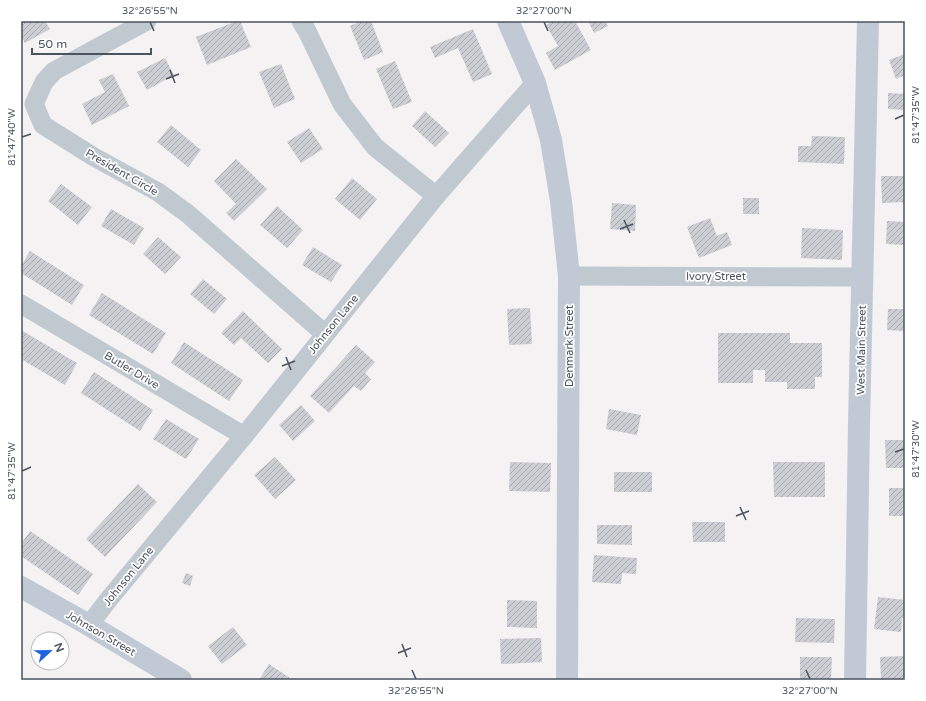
<svg xmlns="http://www.w3.org/2000/svg" width="926" height="701" font-family="'Varela Round',sans-serif">
	<style>
		.building { fill: url(#building-hatch) }
		.lines { fill: none; stroke-linecap: round; stroke-linejoin: round }
		.street { stroke: #c0c8d0; stroke-width: 19 }
		.secondary { stroke: #c1c9d5; stroke-width: 22 }
		.ticks { fill: none; stroke: #4a535f; stroke-width: 1.5 }
		.labels { text-anchor: middle; stroke-width: 3.5; stroke-linejoin: round; paint-order: stroke }
		.street-label { font-size: 11px; fill: #4a535f; stroke: #fff }
		.neatline { fill: none; stroke: #4a535f; stroke-width: 1.5 }
		.ticks-label { font-size: 10px; text-anchor: middle; fill: #4a535f }
	</style>
	<defs>
		<pattern id="building-hatch" width="6" height="6" patternUnits="userSpaceOnUse"><rect width="6" height="6" fill="#ccced4"/><path d="M-1 1l2-2M0 6l6-6M5 7l2-2" fill="none" stroke="#a8aaaf"/></pattern>
	</defs>
	<rect width="100%" height="100%" fill="#f4f2f2"/>
	<g class="building">
		<polygon points="21,21 45,21 50,29 25,43 21,36"/>
		<polygon points="237,21 240,21 251,47 207,65 196,37"/>
		<polygon points="362,21 371,21 383,52 364,60 350,26"/>
		<polygon points="553,21 575,21 591,50 555,70 546,53 558,46 546,25"/>
		<polygon points="588,21 605,21 608,26 594,33"/>
		<polygon points="473,29 492,74 473,82 458,48 435,58 430,47"/>
		<polygon points="905,54 905,75 896,79 889,60"/>
		<polygon points="165,58 174,75 147,90 137,72"/>
		<polygon points="395,61 412,102 393,109 376,69"/>
		<polygon points="281,64 295,99 274,108 259,72"/>
		<polygon points="113,74 129,106 92,125 82,104 105,92 99,80"/>
		<polygon points="888,93 905,94 905,110 888,109"/>
		<polygon points="425,111 449,133 435,147 412,126"/>
		<polygon points="171,125 201,150 188,167 157,142"/>
		<polygon points="309,128 323,149 301,163 287,142"/>
		<polygon points="812,136 845,137 844,164 798,162 798,146 811,146"/>
		<polygon points="236,159 267,189 234,221 226,213 236,204 214,181"/>
		<polygon points="881,176 905,176 905,202 882,203"/>
		<polygon points="352,178 377,199 360,220 335,199"/>
		<polygon points="61,184 92,207 78,225 48,201"/>
		<rect x="743" y="198" width="16" height="16"/>
		<polygon points="612,203 636,205 635,231 610,229"/>
		<polygon points="277,206 303,230 287,248 260,225"/>
		<polygon points="111,209 144,228 134,245 101,226"/>
		<polygon points="710,218 717,236 727,232 732,245 699,258 687,227"/>
		<polygon points="887,221 905,222 905,245 886,244"/>
		<polygon points="802,228 843,230 842,260 801,258"/>
		<polygon points="158,237 181,257 165,274 143,254"/>
		<polygon points="313,247 342,265 331,282 302,265"/>
		<polygon points="30,251 84,285 72,305 21,273 21,266"/>
		<polygon points="203,279 227,299 214,314 190,294"/>
		<polygon points="102,293 166,333 153,354 89,315"/>
		<polygon points="530,308 532,344 509,345 507,309"/>
		<polygon points="888,309 905,309 905,331 887,330"/>
		<polygon points="243,311 282,349 268,363 241,338 234,345 221,333"/>
		<polygon points="21,330 77,363 65,385 21,359"/>
		<polygon points="718,333 790,333 790,343 822,343 822,377 815,377 815,389 787,389 787,382 765,382 765,370 753,370 753,383 718,383"/>
		<polygon points="184,342 243,380 229,401 171,363"/>
		<polygon points="356,345 375,362 365,373 371,379 361,391 354,386 329,413 310,396"/>
		<polygon points="94,372 153,410 140,431 81,393"/>
		<polygon points="301,405 315,421 293,441 279,425"/>
		<polygon points="609,409 641,415 637,435 606,429"/>
		<polygon points="166,419 199,439 186,459 153,439"/>
		<polygon points="885,440 905,440 905,468 886,468"/>
		<polygon points="275,457 296,480 275,499 254,475"/>
		<polygon points="510,462 551,463 550,492 509,491"/>
		<polygon points="773,462 825,462 825,497 774,497"/>
		<rect x="614" y="472" width="38" height="20"/>
		<polygon points="138,484 157,502 105,557 86,539"/>
		<rect x="889" y="488" width="16" height="28"/>
		<polygon points="692,522 725,522 725,542 693,542"/>
		<polygon points="597,525 632,525 632,545 597,544"/>
		<polygon points="30,531 93,574 78,595 21,556 21,544"/>
		<polygon points="594,555 637,558 636,574 622,573 621,584 592,582"/>
		<polygon points="186,573 193,576 190,586 182,583"/>
		<polygon points="878,597 905,600 905,618 902,618 901,632 874,629"/>
		<polygon points="507,600 537,601 537,628 507,627"/>
		<polygon points="796,618 835,619 834,643 795,642"/>
		<polygon points="233,627 247,645 222,664 208,646"/>
		<polygon points="541,638 542,662 501,664 500,639"/>
		<polygon points="905,656 905,680 881,680 880,657"/>
		<polygon points="800,657 832,657 831,679 800,679"/>
		<polygon points="269,664 290,678 288,680 259,680"/>
	</g>
	<g class="lines">
		<g class="street">
			<polyline points="147,21 54,71 44,82 34,104 43,125 94,157 158,192 188,214 325,334"/>
			<polyline points="301,21 307,31 342,104 375,147 436,196"/>
			<polyline points="569,276 862,277"/>
			<polyline points="21,304 244,436"/>
			<polyline points="89,625 109,599 244,436 436,196 535,83"/>
		</g>
		<g class="secondary">
			<polyline points="508,21 535,83 551,140 561,201 569,276 567,680"/>
			<polyline points="21,587 89,625 181,680"/>
			<polyline points="855,680 859,424 868,21"/>
		</g>
	</g>
	<path class="ticks" d="M 150,22 L 154,31M 544,22 L 548,31M 170,70 L 175,83M 166,79 L 179,74M 895,119 L 904,115M 22,137 L 31,134M 624,220 L 630,233M 620,229 L 633,224M 286,357 L 291,370M 282,366 L 295,361M 895,452 L 904,449M 22,471 L 31,467M 740,507 L 746,520M 736,516 L 749,511M 402,644 L 407,657M 398,653 L 411,648M 412,670 L 416,679M 806,670 L 810,679"/>
	<g class="labels">
		<g class="street-label">
			<text transform="translate(122 172) rotate(30)" y="4">President Circle</text>
			<text x="716" y="280">Ivory Street</text>
			<text transform="translate(333 324) rotate(-51)" y="4">Johnson Lane</text>
			<text transform="translate(569 346) rotate(-90)" y="4">Denmark Street</text>
			<text transform="translate(861 350) rotate(-89)" y="4">West Main Street</text>
			<text transform="translate(132 370) rotate(31)" y="4">Butler Drive</text>
			<text transform="translate(128 576) rotate(-51)" y="4">Johnson Lane</text>
			<text transform="translate(101 633) rotate(30)" y="4">Johnson Street</text>
		</g>
	</g>
	<rect width="926" height="701" fill="none" stroke="#ffffff" stroke-width="44"/>
	<g transform="translate(50 651) rotate(68)"><circle r="19" fill="#ffffff" stroke="#b7babf"/>
	<path d="M0-3L7 15L0 10L-7 15Z" fill="#2064e0"/>
	<text y="-6" font-size="11" font-weight="bold" text-anchor="middle" fill="#4a535f">N</text>
	</g>
	<path d="M32 48v6h119v-6" fill="none" stroke="#4a535f" stroke-width="2"/>
	<text x="38" y="48" font-size="12" fill="#4a535f" stroke="#ffffff" stroke-width="3" paint-order="stroke">50 m</text>
	<rect x="22" y="22" width="882" height="657" class="neatline"/>
	<g class="ticks-label">
		<text x="150" y="14">32°26'55"N</text>
		<text x="544" y="14">32°27'00"N</text>
		<text transform="translate(915 115) rotate(-90)" y="4">81°47'35"W</text>
		<text transform="translate(11 137) rotate(-90)" y="4">81°47'40"W</text>
		<text transform="translate(915 449) rotate(-90)" y="4">81°47'30"W</text>
		<text transform="translate(11 471) rotate(-90)" y="4">81°47'35"W</text>
		<text x="416" y="694">32°26'55"N</text>
		<text x="810" y="694">32°27'00"N</text>
	</g>
</svg>
